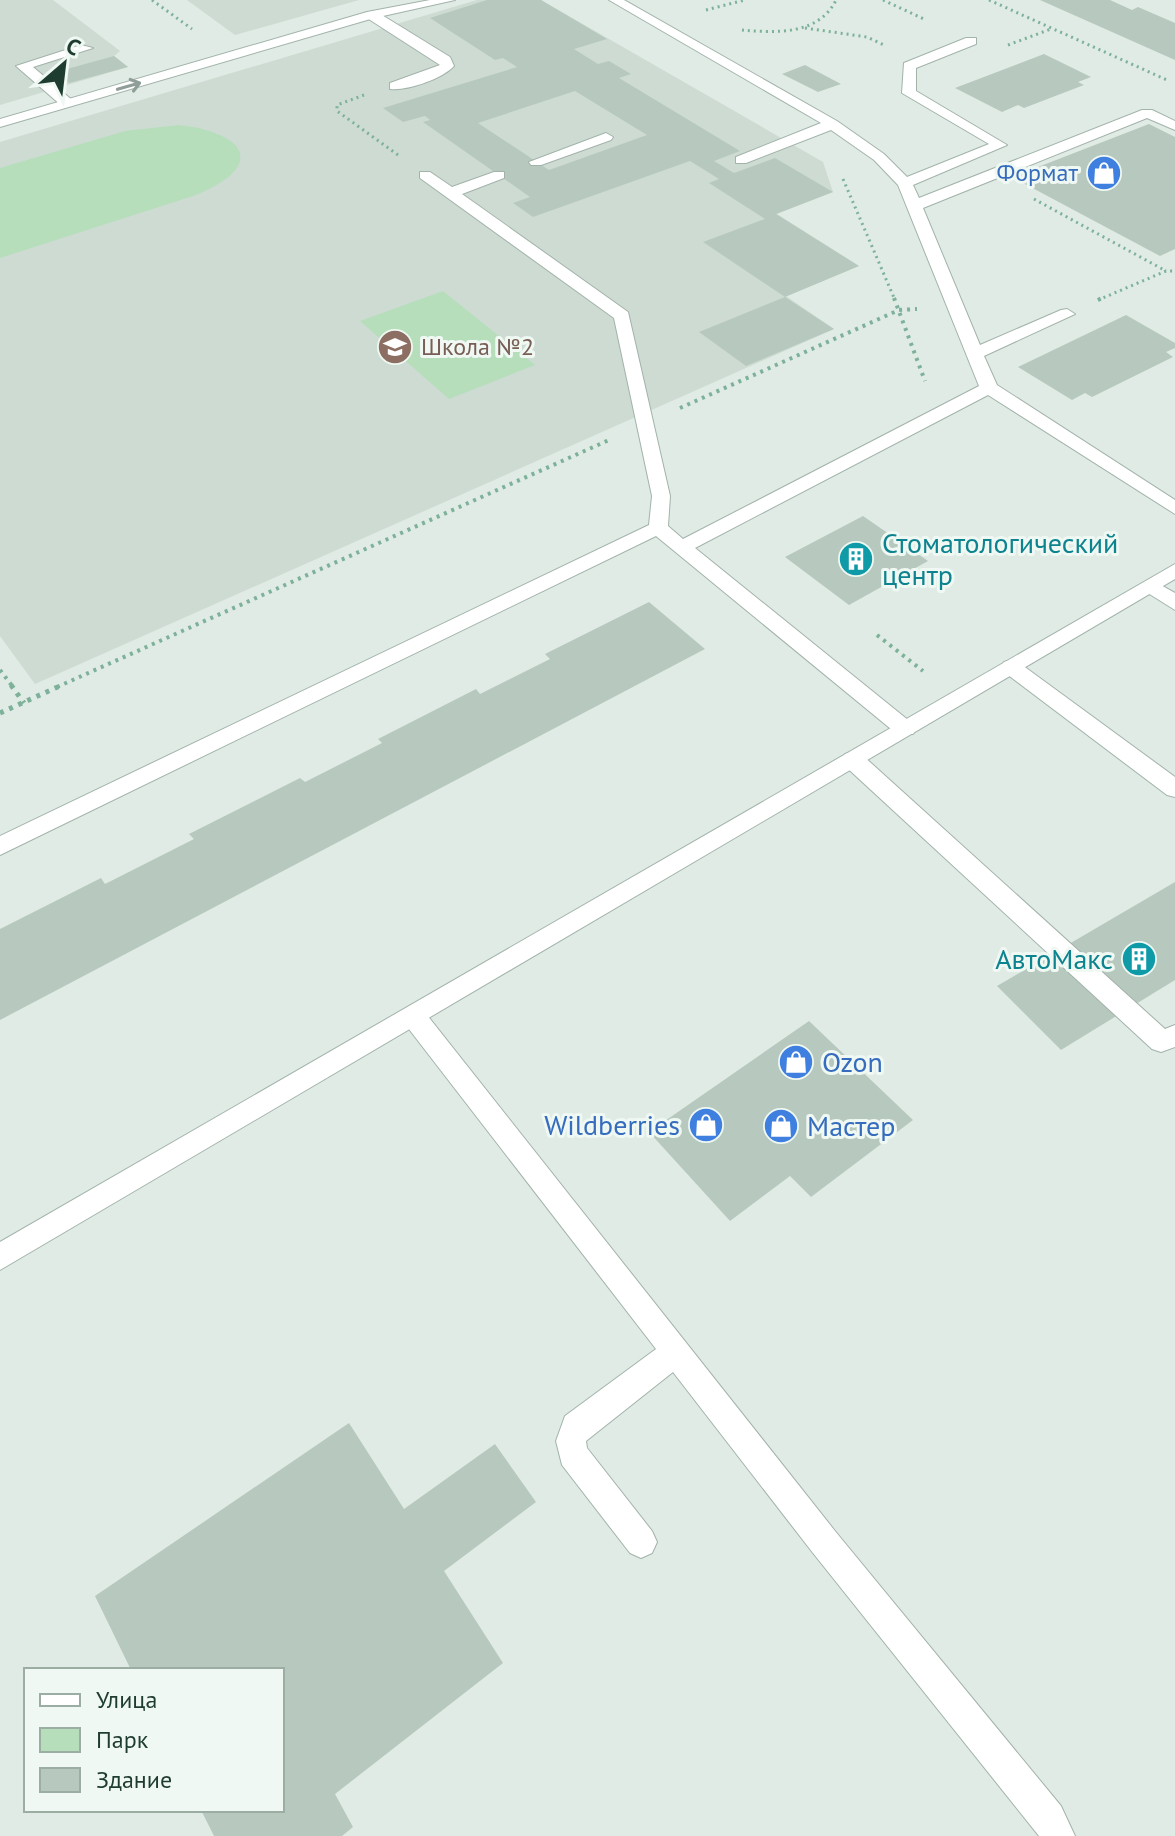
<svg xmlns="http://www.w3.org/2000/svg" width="1175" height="1836" font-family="'PT Sans',sans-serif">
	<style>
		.built { fill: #cddbd3 }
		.green { fill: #b6debb }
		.building { fill: #b7c9bf; fill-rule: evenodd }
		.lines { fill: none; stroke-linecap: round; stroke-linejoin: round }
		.service-casing { stroke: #a2b3aa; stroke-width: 2 }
		.minor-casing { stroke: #a2b3aa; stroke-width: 2 }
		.tertiary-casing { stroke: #a2b3aa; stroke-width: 2 }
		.path-far2 { stroke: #7db19a; stroke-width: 3; stroke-dasharray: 2 4; stroke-linecap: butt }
		.path-far1 { stroke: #7db19a; stroke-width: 4; stroke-dasharray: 3 5; stroke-linecap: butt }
		.path { stroke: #7db19a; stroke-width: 5; stroke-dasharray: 4 6; stroke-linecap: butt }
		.service { fill: #fff; fill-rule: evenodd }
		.minor { fill: #fff; fill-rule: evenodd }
		.tertiary { fill: #fff; fill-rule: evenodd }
		.oneway { stroke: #8f9e98 }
		.labels { text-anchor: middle; stroke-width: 6; stroke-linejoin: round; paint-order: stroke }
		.far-shop-label { font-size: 24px; fill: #366cbe; stroke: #eff8f2; text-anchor: end }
		.far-education-label { font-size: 24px; fill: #785e54; stroke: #eff8f2; text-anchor: start }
		.culture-label { font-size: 28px; fill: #0d838f; stroke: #eff8f2; text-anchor: start }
		.shop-label { font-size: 28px; fill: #366cbe; stroke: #eff8f2; text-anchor: start }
	</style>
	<rect width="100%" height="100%" fill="#dfebe4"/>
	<g class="built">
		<polygon points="0,0 53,0 120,51 114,56 128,67 0,105"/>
		<polygon points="187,0 359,0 235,35"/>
		<polygon points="477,0 541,0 823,162 833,192 777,214 859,266 786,296 834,329 35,684 0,636 0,142"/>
	</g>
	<g class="green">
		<path d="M 179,125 C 248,133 267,167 193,196 L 0,258 L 0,168 L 125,131 Z"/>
		<polygon points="443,291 535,365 449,399 360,321"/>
	</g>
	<g class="building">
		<path d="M 487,0 L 541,0 L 607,39 L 574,49 L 598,64 L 609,61 L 631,74 L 619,78 L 740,151 L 714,161 L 734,173 L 775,158 L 833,192 L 776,214 L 859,266 L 785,297 L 834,329 L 746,366 L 699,332 L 785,297 L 703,242 L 765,219 L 709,183 L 719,179 L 690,161 L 533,217 L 513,203 L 530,197 L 423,122 L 430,120 L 425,116 L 403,122 L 383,108 L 517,67 L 503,58 L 495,60 L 430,18 ZM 575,91 L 647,135 L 549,170 L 478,123 Z"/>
		<polygon points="1040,0 1110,0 1132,10 1138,7 1175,23 1175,60"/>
		<polygon points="1044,54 1091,77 1078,82 1084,85 1024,108 1018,105 1002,112 955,88"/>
		<polygon points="114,56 128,67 69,83 56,72"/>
		<polygon points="805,65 841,84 818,92 782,74"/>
		<polygon points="1149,124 1175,137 1175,249 1160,256 1012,177"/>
		<polygon points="1126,315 1175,343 1175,348 1166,352 1173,357 1092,397 1085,393 1072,400 1018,367"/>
		<polygon points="863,516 928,561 849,605 785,557"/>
		<polygon points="649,602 705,649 0,1020 0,929 101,878 105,884 194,839 189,834 300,778 305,782 382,743 378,739 476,689 480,694 550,659 545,654"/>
		<polygon points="1175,882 1175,980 1061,1050 997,986"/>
		<polygon points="809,1021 913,1120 811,1197 790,1176 730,1221 649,1132"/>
		<polygon points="349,1423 404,1509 495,1444 536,1502 444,1571 503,1663 335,1794 353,1827 342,1836 214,1836 201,1810 282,1810 282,1670 131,1670 95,1596"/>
	</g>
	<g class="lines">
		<g class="service-casing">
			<g id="service">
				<polygon points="609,0 624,0 837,121 884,154 907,177 989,144 902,93 904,63 966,38 976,38 976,44 916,68 916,91 1007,145 913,185 919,198 1142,110 1152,110 1175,121 1175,130 1147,118 923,208 980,345 1061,310 1067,309 1075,314 984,356 997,385 1175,500 1175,514 988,395 695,548 913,724 916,729 913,734 897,734 656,536 0,855 0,836 649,525 652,496 614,318 420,178 420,172 430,172 452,187 494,172 504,172 504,178 462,194 628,312 670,496 668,526 683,539 979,386 898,185 874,160 831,130 746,163 736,163 736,157 821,123"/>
				<path d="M 367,12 L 377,12 L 450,57 L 454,66 C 442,79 407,91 390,89 L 390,83 L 440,65 L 367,18 Z"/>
				<polygon points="81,45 93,48 33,67 72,100 72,106 62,106 16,66"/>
				<polygon points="606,133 613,137 611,140 541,165 531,165 529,162"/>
				<polygon points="1150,579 1175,593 1175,610 1143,590 1140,585"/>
				<polygon points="1011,660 1018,662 1175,777 1175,797 1167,795 1004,672 1001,667 1004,662"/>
				<polygon points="853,752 861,754 1165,1029 1175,1025 1175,1047 1161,1052 1152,1049 845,766 842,760 845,754"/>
				<polygon points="414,1007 423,1010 835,1531 1061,1806 1075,1836 1039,1836 813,1553 673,1372 586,1441 587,1448 652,1531 657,1542 652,1553 641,1558 630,1553 562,1465 556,1441 565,1416 656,1349 405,1024 401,1017 405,1010"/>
			</g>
		</g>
		<g class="minor-casing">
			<polygon id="minor" points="430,0 455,0 374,18 0,127 0,119 367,12"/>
		</g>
		<g class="tertiary-casing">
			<polygon id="tertiary" points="1175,564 1175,579 0,1270 0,1242"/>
		</g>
		<g class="path-far2">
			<polyline points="152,0 192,29"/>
			<polyline points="883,0 926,20"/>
			<polyline points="989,0 1167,80"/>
			<polyline points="706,10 745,0"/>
			<polyline points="805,28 867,37 884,45"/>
			<path d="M 742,30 C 776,33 819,35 836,0"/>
			<polyline points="1008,45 1051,29"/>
			<polyline points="364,95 337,105 337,111 398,155"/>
			<polyline points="843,179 895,300"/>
			<polyline points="1034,199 1166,271"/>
			<polyline points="1098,300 1166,271 1175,271"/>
		</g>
		<g class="path-far1">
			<polyline points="894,298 925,381"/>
			<polyline points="1098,300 1102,298"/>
			<polyline points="680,408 899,310 917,309"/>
			<polyline points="877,635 923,671"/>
			<polyline points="0,670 13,687"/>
			<polyline points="57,687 609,440"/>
		</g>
		<g class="path">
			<polyline points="11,685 24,703"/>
			<polyline points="0,713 62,685"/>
		</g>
		<use href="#service" class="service"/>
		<use href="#minor" class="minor"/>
		<use href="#tertiary" class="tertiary"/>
	</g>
	<defs><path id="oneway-shaft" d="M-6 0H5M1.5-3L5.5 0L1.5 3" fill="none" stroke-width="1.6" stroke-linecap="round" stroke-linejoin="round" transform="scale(2)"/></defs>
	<use class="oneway" href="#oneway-shaft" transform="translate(129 86) rotate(-16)"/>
	<defs>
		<g id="shop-disc" transform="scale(1.8)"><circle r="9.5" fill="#3f7fe0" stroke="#eff8f2"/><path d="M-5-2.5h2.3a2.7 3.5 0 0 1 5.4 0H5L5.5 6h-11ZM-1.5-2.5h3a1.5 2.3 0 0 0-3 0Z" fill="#fff"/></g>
		<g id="school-disc" transform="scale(1.8)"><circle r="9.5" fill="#8d6e63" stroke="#eff8f2"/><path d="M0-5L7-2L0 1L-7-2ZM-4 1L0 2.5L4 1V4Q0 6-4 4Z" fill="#fff"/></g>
		<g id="building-disc" transform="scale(1.8)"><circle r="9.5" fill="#0f9aa8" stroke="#eff8f2"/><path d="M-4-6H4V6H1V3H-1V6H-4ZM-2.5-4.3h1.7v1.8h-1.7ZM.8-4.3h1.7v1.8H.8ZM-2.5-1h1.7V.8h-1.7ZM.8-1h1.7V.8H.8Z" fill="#fff"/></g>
	</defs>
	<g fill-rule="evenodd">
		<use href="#shop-disc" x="1104" y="173"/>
		<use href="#school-disc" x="395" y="347"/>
		<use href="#building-disc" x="856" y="559"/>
		<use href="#building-disc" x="1139" y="959"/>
		<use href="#shop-disc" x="796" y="1062"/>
		<use href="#shop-disc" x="706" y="1125"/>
		<use href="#shop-disc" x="781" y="1126"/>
	</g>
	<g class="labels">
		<g class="far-shop-label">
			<text x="1078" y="181">Формат</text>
		</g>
		<g class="far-education-label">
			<text x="421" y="355">Школа №2</text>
		</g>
		<g class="culture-label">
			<text x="882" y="553">Стоматологический<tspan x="882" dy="32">центр</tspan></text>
			<text x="1113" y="969" text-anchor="end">АвтоМакс</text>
		</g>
		<g class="shop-label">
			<text x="822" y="1072">Ozon</text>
			<text x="680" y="1135" text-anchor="end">Wildberries</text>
			<text x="807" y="1136">Мастер</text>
		</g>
	</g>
	<rect x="24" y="1668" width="260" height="144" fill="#eff8f2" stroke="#9cada4" stroke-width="2"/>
	<rect x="40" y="1694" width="40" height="12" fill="#ffffff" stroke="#9cada4" stroke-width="2"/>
	<text x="96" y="1708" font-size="24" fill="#1f3c30">Улица</text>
	<rect x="40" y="1728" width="40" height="24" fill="#b6debb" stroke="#9cada4" stroke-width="2"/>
	<text x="96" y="1748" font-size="24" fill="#1f3c30">Парк</text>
	<rect x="40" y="1768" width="40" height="24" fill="#b7c9bf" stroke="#9cada4" stroke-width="2"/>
	<text x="96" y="1788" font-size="24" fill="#1f3c30">Здание</text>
	<g transform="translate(64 64) rotate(28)" stroke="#eff8f2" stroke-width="6" paint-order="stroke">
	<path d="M0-6L14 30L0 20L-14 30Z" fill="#1f3c30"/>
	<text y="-12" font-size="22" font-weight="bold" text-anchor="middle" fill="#1f3c30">С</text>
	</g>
</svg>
